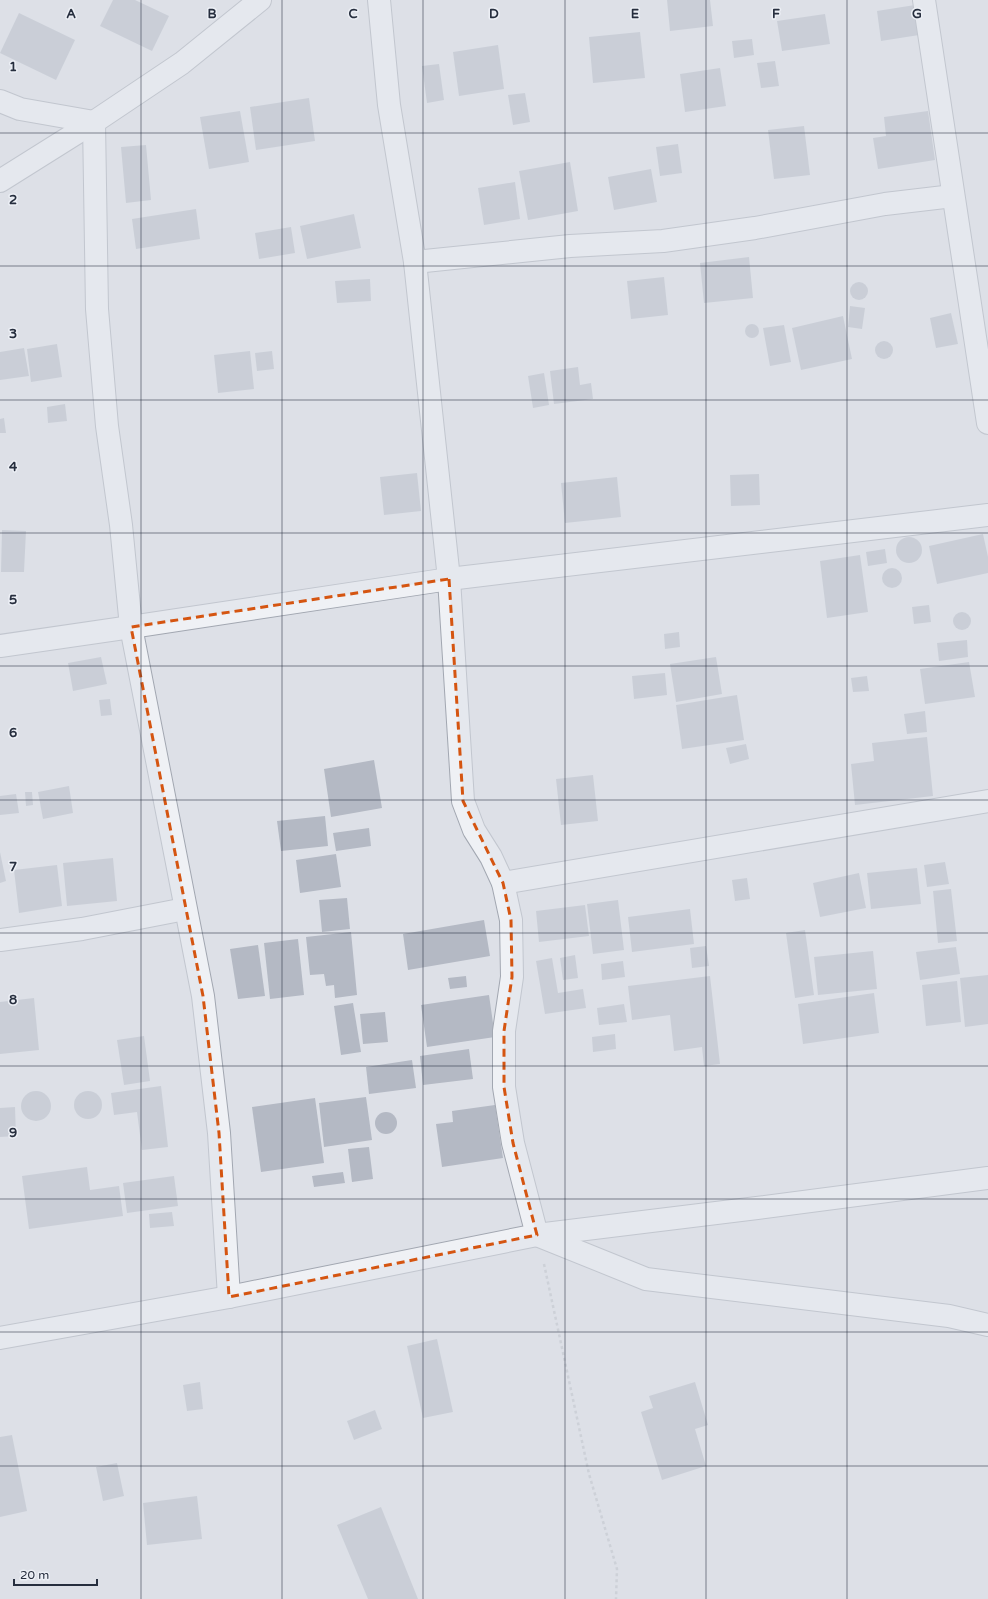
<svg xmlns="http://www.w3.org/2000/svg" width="988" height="1599" font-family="'Varela Round',sans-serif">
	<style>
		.building { fill: #b4b9c4 }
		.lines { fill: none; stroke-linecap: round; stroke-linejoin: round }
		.minor-casing { stroke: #a2a7b1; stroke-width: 24 }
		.path { stroke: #bbbec5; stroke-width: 2.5; stroke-dasharray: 3 3; stroke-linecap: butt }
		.minor { stroke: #eff1f5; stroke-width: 22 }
		.marked { fill: none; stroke: #d55511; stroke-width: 3; stroke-dasharray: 8 5; stroke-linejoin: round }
		.grid { fill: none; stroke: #262e3e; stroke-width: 1; stroke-opacity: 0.55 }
		.grid-label { font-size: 13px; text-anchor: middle; font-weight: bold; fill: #262e3e; stroke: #eceff5; stroke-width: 3; stroke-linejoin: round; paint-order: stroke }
	</style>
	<rect width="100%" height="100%" fill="#dde0e7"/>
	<g class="building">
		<polygon points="113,0 135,0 169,16 152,51 100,26"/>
		<polygon points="667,0 710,0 713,26 670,31"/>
		<polygon points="915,5 919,35 881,41 877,11"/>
		<polygon points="19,13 75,40 56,80 0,53"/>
		<polygon points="825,14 830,44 782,51 777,21"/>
		<polygon points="640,32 645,78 593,83 589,37"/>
		<polygon points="752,39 754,55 734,58 732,41"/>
		<polygon points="498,45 504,89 459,96 453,52"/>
		<polygon points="775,61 779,86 761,88 757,63"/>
		<polygon points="439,64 444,100 427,103 422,66"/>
		<polygon points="720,68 726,106 685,112 680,74"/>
		<polygon points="525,93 530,122 513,125 508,95"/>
		<polygon points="309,98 315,141 256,150 250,107"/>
		<polygon points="240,111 249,162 209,169 200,117"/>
		<polygon points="928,111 935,160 878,169 873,138 886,136 884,117"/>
		<polygon points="804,126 810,175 774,179 768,130"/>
		<polygon points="678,144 682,173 660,176 656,147"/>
		<polygon points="146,145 151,200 126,203 121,147"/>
		<polygon points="570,162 578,211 528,220 519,171"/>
		<polygon points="651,169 657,202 614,210 608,177"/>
		<polygon points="515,182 520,219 484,225 478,188"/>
		<polygon points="196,209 200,239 136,249 132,219"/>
		<polygon points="354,214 361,248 307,259 300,226"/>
		<polygon points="291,227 295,253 259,259 255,233"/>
		<polygon points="749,257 753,298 704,303 700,263"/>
		<polygon points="664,277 668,315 631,319 627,281"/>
		<polygon points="370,279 371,301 337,303 335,281"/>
		<circle cx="859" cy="291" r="9"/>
		<polygon points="850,306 865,308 862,329 848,327"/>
		<polygon points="951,313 958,344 936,348 930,318"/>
		<polygon points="843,316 852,359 801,370 792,328"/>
		<circle cx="752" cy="331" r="7"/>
		<polygon points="784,325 791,362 770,366 763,328"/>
		<circle cx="884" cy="350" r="9"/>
		<polygon points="57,344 62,377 31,382 27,349"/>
		<polygon points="24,348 29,376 0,380 0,352"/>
		<polygon points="250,351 254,389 218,393 214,355"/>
		<polygon points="272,351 274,369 257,371 255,353"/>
		<polygon points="578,367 580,385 591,383 593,399 554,404 550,371"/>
		<polygon points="544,373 549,405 533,408 528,376"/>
		<polygon points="65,404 67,421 48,423 47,407"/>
		<polygon points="4,418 6,433 0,433 0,419"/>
		<polygon points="417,473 421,511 384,515 380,477"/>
		<polygon points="759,474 760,505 731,506 730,475"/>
		<polygon points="617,477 621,517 565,523 561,483"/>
		<polygon points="2,530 26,531 24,572 1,572"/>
		<polygon points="983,534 988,557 988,573 937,584 929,546"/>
		<circle cx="909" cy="550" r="13"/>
		<polygon points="885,549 887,563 868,566 866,552"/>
		<polygon points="860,555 868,612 827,618 820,561"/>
		<circle cx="892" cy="578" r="10"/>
		<polygon points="929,605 931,622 914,624 912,607"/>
		<circle cx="962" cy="621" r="9"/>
		<polygon points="679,632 680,647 665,649 664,634"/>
		<polygon points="967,640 968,657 939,661 937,643"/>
		<polygon points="101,657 107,684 73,691 68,663"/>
		<polygon points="716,657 722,694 676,702 670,664"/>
		<polygon points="969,662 975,697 925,704 920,669"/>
		<polygon points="665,673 667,695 634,699 632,676"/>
		<polygon points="867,676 869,691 853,692 851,678"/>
		<polygon points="737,695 744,740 682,749 676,705"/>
		<polygon points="110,699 112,715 101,716 99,700"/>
		<polygon points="925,711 927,732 907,734 904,714"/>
		<polygon points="927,737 933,796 855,805 851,764 874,761 872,743"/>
		<polygon points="746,744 749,759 730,764 726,748"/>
		<polygon points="374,760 382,808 331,817 324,769"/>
		<polygon points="593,775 598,821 561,825 556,779"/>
		<polygon points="69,786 73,813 43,819 38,792"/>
		<polygon points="25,792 32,792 33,805 26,806"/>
		<polygon points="16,794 19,813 0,815 0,796"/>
		<polygon points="325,816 328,846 281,851 277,821"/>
		<polygon points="369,828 371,846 336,851 333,833"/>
		<polygon points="0,852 6,881 0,883"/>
		<polygon points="336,854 341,887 300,893 296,860"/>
		<polygon points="113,858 117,901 67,906 63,863"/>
		<polygon points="945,862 949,884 927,887 924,865"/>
		<polygon points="57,865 62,906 19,913 14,870"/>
		<polygon points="917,868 921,904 871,909 867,873"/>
		<polygon points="859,873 866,908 820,917 813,883"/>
		<polygon points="747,878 750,899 735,901 732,880"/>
		<polygon points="951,889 957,941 938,943 933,891"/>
		<polygon points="347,898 350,929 322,932 319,900"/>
		<polygon points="618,900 624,950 593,954 587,904"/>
		<polygon points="585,905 589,936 539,942 536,911"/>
		<polygon points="690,909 694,944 632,952 628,917"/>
		<polygon points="484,920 490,956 408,970 403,934"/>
		<polygon points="805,930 814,995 795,998 786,933"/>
		<polygon points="351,932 357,995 335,998 334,985 326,986 324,974 310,975 306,937"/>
		<polygon points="298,939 304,995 270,999 264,943"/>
		<polygon points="258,945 265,996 238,999 230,949"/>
		<polygon points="706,946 709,966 692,968 690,948"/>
		<polygon points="956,947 960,974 920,980 916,952"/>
		<polygon points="873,951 877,989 818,995 814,957"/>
		<polygon points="575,955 578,978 563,980 560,958"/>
		<polygon points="552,958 558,993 583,989 586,1008 545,1014 536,961"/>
		<polygon points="623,961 625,977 602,980 601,964"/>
		<polygon points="988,975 988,1024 965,1027 960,978"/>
		<polygon points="466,976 467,987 450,989 448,978"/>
		<polygon points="710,976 720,1064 704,1066 702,1047 674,1051 670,1015 632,1020 628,986"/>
		<polygon points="957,981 961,1022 926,1026 922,985"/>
		<polygon points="874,993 879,1033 803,1044 798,1004"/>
		<polygon points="489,995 495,1037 427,1047 421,1005"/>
		<polygon points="34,998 39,1050 0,1054 0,1002"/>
		<polygon points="353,1003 361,1052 341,1055 334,1006"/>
		<polygon points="624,1004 627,1022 599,1025 597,1008"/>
		<polygon points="385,1012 388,1042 363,1044 360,1014"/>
		<polygon points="615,1034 616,1049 593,1052 592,1037"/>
		<polygon points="144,1036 150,1081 124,1085 117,1040"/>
		<polygon points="469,1049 473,1079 423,1085 420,1056"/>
		<polygon points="412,1060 416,1088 369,1094 366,1067"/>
		<polygon points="161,1086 168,1147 142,1150 137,1112 114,1115 111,1093"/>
		<circle cx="36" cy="1106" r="15"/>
		<circle cx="88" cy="1105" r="14"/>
		<polygon points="366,1097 372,1140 324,1147 319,1103"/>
		<polygon points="315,1098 324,1163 261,1172 252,1107"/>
		<polygon points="495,1105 503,1158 442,1167 436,1124 453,1122 452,1111"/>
		<polygon points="15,1107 16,1136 0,1137 0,1108"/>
		<circle cx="386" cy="1123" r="11"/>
		<polygon points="369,1147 373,1179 352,1182 348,1149"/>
		<polygon points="87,1167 90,1190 119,1186 123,1216 29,1229 22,1176"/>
		<polygon points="343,1172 345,1183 314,1187 312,1176"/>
		<polygon points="174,1176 178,1206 127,1213 123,1183"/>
		<polygon points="172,1212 174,1226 150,1228 149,1214"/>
		<polygon points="437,1339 453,1412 423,1418 407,1346"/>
		<polygon points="200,1382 203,1409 187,1411 183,1385"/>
		<polygon points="695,1382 708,1425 695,1429 706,1466 662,1480 641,1412 653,1408 649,1396"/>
		<polygon points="375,1410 382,1429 354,1440 347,1421"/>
		<polygon points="12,1435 27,1511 0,1517 0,1437"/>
		<polygon points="117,1463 124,1496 103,1501 96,1467"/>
		<polygon points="197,1496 202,1539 147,1545 143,1503"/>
		<polygon points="381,1507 418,1599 368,1599 337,1525"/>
	</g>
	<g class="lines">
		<g class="minor-casing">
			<g id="minor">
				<polyline points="379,0 389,105 415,262 449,579 463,801 474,830 491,857 503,883 511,920 512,977 504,1031 504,1087 513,1143 537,1235 646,1279 949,1316 988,1325"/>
				<polyline points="924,0 988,423"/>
				<polyline points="0,101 20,109 94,122 97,309 107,426 121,525 131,627 203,996 219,1133 229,1297"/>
				<polyline points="0,181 94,122 182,63 260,0"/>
				<polyline points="415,262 570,246 663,241 755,228 885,204 953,196"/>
				<polyline points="0,646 131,627 449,579 988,515"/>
				<polyline points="503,883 988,801"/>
				<polyline points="0,940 82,929 185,909"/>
				<polyline points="0,1338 229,1297 537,1235 757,1208 988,1178"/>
			</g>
		</g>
		<polyline class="path" points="544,1264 589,1474 617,1569 616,1599"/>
		<use href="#minor" class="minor"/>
	</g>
	<path d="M0 0H988V1599H0ZM 449,579 L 463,801 L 503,883 L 511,920 L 512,977 L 504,1031 L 504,1087 L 513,1143 L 537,1235 L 229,1297 L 219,1133 L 203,996 L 131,627 Z" fill="#dde0e7" fill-opacity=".55" fill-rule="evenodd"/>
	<path class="marked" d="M 449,579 L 463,801 L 503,883 L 511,920 L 512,977 L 504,1031 L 504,1087 L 513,1143 L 537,1235 L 229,1297 L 219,1133 L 203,996 L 131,627 Z"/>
	<path class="grid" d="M 141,0 L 141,1599M 282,0 L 282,1599M 423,0 L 423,1599M 565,0 L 565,1599M 706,0 L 706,1599M 847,0 L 847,1599M 0,133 L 988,133M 0,266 L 988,266M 0,400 L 988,400M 0,533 L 988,533M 0,666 L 988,666M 0,800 L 988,800M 0,933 L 988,933M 0,1066 L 988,1066M 0,1199 L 988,1199M 0,1332 L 988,1332M 0,1466 L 988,1466"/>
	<g class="grid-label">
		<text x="71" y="18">A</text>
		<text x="212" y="18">B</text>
		<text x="353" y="18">C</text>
		<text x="494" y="18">D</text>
		<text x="635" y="18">E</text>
		<text x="776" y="18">F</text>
		<text x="917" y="18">G</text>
		<text x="13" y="71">1</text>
		<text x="13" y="204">2</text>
		<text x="13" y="338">3</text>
		<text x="13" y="471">4</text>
		<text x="13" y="604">5</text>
		<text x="13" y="737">6</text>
		<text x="13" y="871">7</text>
		<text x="13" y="1004">8</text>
		<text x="13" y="1137">9</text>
	</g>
	<path d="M14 1579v6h83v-6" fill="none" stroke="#262e3e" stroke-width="2"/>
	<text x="20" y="1579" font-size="12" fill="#262e3e" stroke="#eceff5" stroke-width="3" paint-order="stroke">20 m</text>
</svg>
